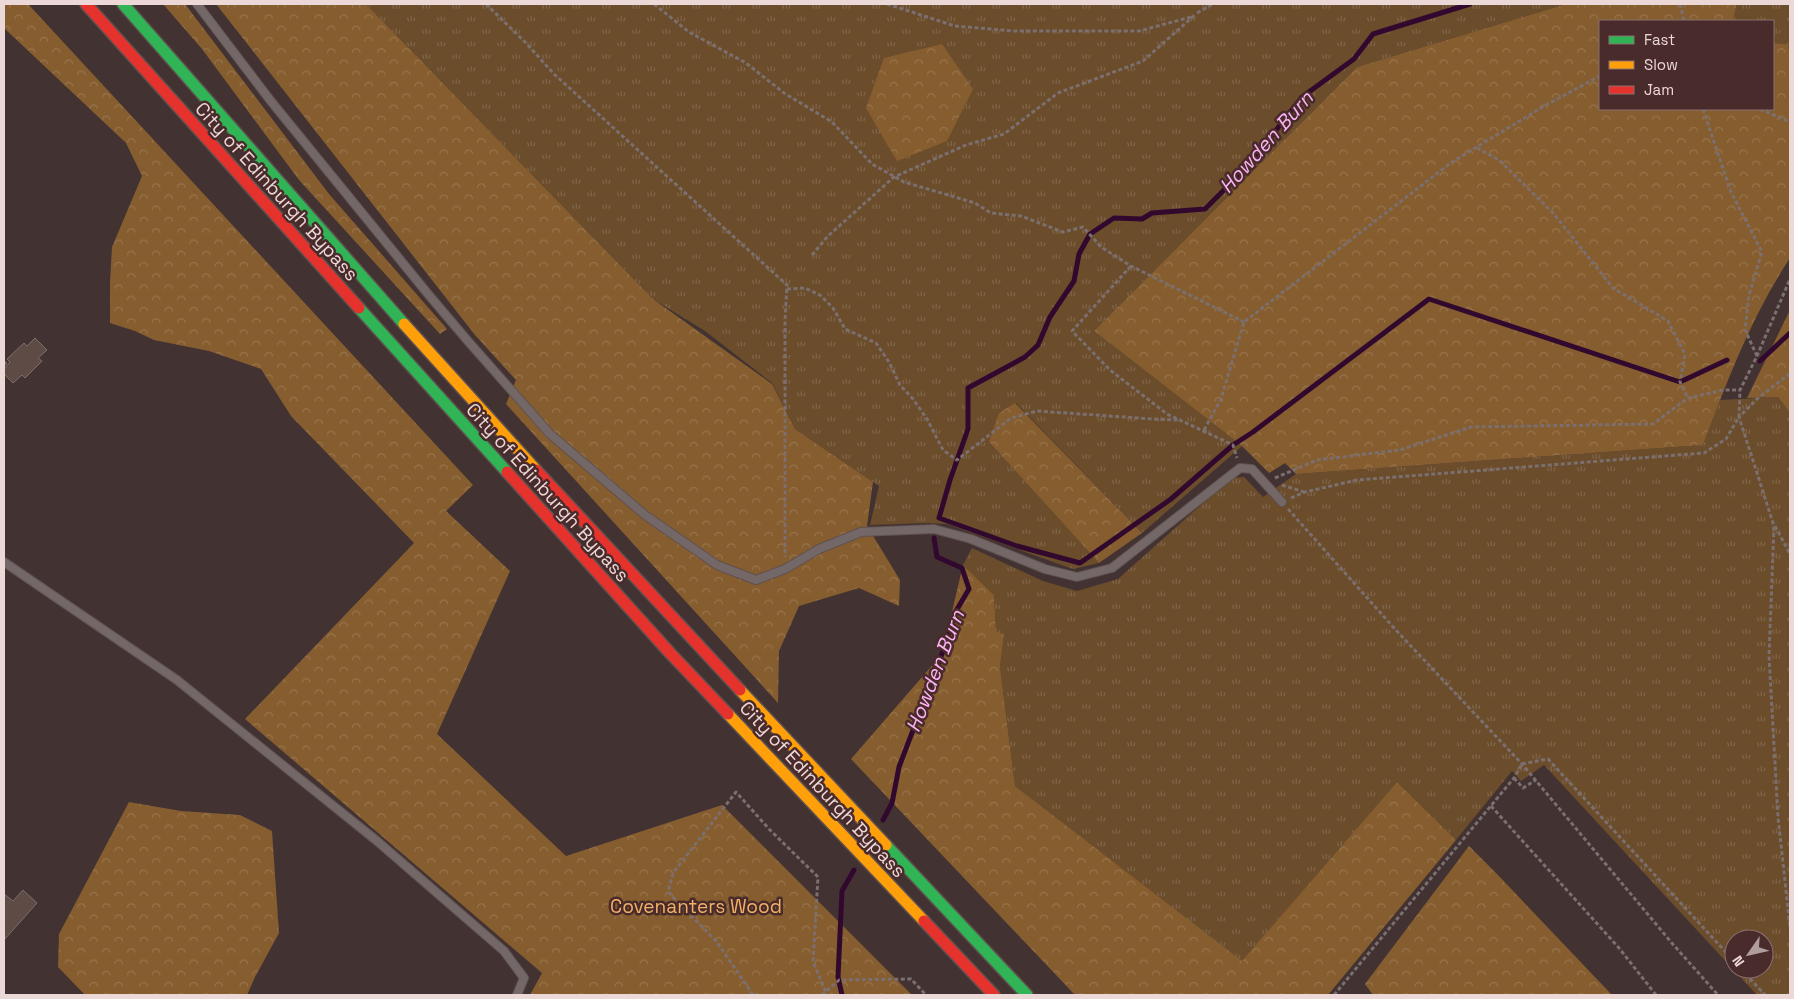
<svg xmlns="http://www.w3.org/2000/svg" width="1794" height="999" font-family="'Space Grotesk',sans-serif">
	<style>
		.grass { fill: url(#grass-tufts); fill-rule: evenodd }
		.forest { fill: url(#forest-crowns) }
		.lines { fill: none; stroke-linecap: round; stroke-linejoin: round }
		.stream { stroke: #32092e; stroke-width: 5 }
		.building { fill: #5e4b46; stroke: #7c6e6c }
		.lane-casing { stroke: #5f5150; stroke-width: 10 }
		.fast-casing { stroke: #5f5150; stroke-width: 14 }
		.slow-casing { stroke: #5f5150; stroke-width: 14 }
		.jam-casing { stroke: #5f5150; stroke-width: 14 }
		.path { stroke: #7b6f6f; stroke-width: 3; stroke-dasharray: 4 2.5; stroke-linecap: butt }
		.lane { stroke: #746767; stroke-width: 8 }
		.fast { stroke: #30b455; stroke-width: 11 }
		.slow { stroke: #ff9f0a; stroke-width: 11 }
		.jam { stroke: #e5322d; stroke-width: 11 }
		.labels { text-anchor: middle; stroke-width: 5; stroke-linejoin: round; paint-order: stroke }
		.street-label { font-size: 19px; fill: #ecd8d7; stroke: #492b2b }
		.park-label { font-size: 19px; fill: #f3b166; stroke: #492b2b }
		.water-label { font-size: 20px; font-style: italic; fill: #fdb3f5; stroke: #492b2b }
	</style>
	<defs>
		<pattern id="grass-tufts" width="24" height="20" patternUnits="userSpaceOnUse" patternTransform="scale(1.25)"><rect width="24" height="20" fill="#6b4c2b"/><path d="M3 7l-1-3M5 7V3M7 7l1-3M15 17l-1-3M17 17v-4M19 17l1-3" fill="none" stroke="#806549"/></pattern>
		<pattern id="forest-crowns" width="20" height="18" patternUnits="userSpaceOnUse" patternTransform="scale(1.25)"><rect width="20" height="18" fill="#865d2f"/><path d="M2 6a3 3 0 1 1 6 0M12 15a3 3 0 1 1 6 0" fill="none" stroke="#97744c"/></pattern>
	</defs>
	<rect width="100%" height="100%" fill="#423232"/>
	<g class="grass">
		<polygon points="366,4 1566,4 1357,67 1094,331 1242,446 1142,533 1016,403 989,442 1099,563 1073,569 947,524 926,523 870,525 879,486 795,429 772,383 705,331 653,299"/>
		<polygon points="1737,4 1790,4 1790,54 1788,44 1773,43 1773,21 1733,21"/>
		<path d="M 1778,397 L 1790,413 L 1790,995 L 1757,995 L 1544,765 L 1521,781 L 1512,771 L 1456,840 L 1397,782 L 1242,962 L 1015,786 L 1000,667 L 1004,634 L 996,631 L 994,595 L 963,565 L 972,548 L 1043,581 L 1077,591 L 1118,579 L 1231,478 L 1244,477 L 1263,497 L 1296,474 L 1703,445 L 1720,400 ZM 1734,939 L 1764,939 L 1764,969 L 1734,969 Z"/>
	</g>
	<g class="forest">
		<polygon points="4,4 28,4 473,485 446,511 510,571 437,734 566,856 722,805 912,995 530,995 542,973 245,719 414,543 291,416 261,369 209,351 154,340 135,331 110,323 110,283 112,247 142,176 126,143 4,28"/>
		<polygon points="163,4 185,4 329,194 447,329 440,334 299,180 202,49"/>
		<polygon points="216,4 366,4 653,299 772,384 795,429 873,482 867,526 900,580 899,606 859,588 799,606 779,651 778,703 506,404 516,380 475,335"/>
		<path d="M 1566,4 L 1737,4 L 1733,21 L 1600,21 L 1600,109 L 1773,109 L 1773,43 L 1788,44 L 1790,54 L 1790,258 C 1752,315 1727,381 1703,445 L 1296,474 L 1285,463 L 1269,473 L 1242,446 L 1094,331 L 1357,67 Z"/>
		<polygon points="942,44 973,89 947,141 897,161 866,108 884,58"/>
		<polygon points="1790,310 1790,413 1778,397 1747,398"/>
		<polygon points="1015,403 1020,408 1142,533 1099,563 989,442 999,413"/>
		<polygon points="963,565 994,595 996,631 1004,634 1000,667 1015,786 1242,961 1397,782 1456,840 1328,995 1075,995 851,759 942,654"/>
		<polygon points="129,802 181,811 240,815 272,831 279,933 255,977 247,995 85,995 58,967 59,934"/>
		<polygon points="1469,846 1496,873 1612,995 1373,995 1365,984"/>
	</g>
	<g class="lines">
		<g class="stream">
			<polyline points="1470,4 1373,34 1354,59 1302,97 1249,165 1205,209 1152,213 1142,219 1114,218 1090,234 1079,254 1074,281 1050,317 1038,345 1025,357 968,388 968,429 950,480 939,518 1017,546 1080,563 1171,499 1233,445 1253,432 1429,299 1680,382 1727,360"/>
			<polyline points="1760,361 1790,333"/>
			<polyline points="883,820 892,803 899,767 942,654 956,611 969,589 962,568 937,557 934,538"/>
			<polyline points="842,995 838,977 842,891 854,870"/>
		</g>
	</g>
	<g class="building">
		<polygon points="35,338 47,350 38,358 42,361 25,378 22,375 13,383 4,374 4,369 10,362 7,359 24,343 27,346"/>
		<polygon points="23,890 37,903 4,940 4,894 13,901"/>
	</g>
	<g class="lines">
		<g class="lane-casing">
			<g id="lane">
				<polyline points="197,4 270,100 428,294 467,340 550,434 645,515 717,565 756,580 785,569 819,549 861,532 934,529 971,539 1045,569 1077,577 1112,568 1240,468 1252,469 1282,502"/>
				<polyline points="4,562 177,680 377,841 504,951 524,978 517,995"/>
			</g>
		</g>
		<g class="fast-casing">
			<g id="fast">
				<polyline points="123,4 404,324"/>
				<polyline points="359,308 507,472"/>
				<polyline points="886,845 1027,995"/>
			</g>
		</g>
		<g class="slow-casing">
			<g id="slow">
				<polyline points="404,324 536,470"/>
				<polyline points="740,690 886,845"/>
				<polyline points="728,714 924,921"/>
			</g>
		</g>
		<g class="jam-casing">
			<g id="jam">
				<polyline points="86,4 359,308"/>
				<polyline points="536,470 740,690"/>
				<polyline points="507,472 670,653 728,714"/>
				<polyline points="924,921 994,995"/>
			</g>
		</g>
		<g class="path">
			<polyline points="486,4 526,43 554,74 787,285 785,320 785,557"/>
			<polyline points="654,4 689,32 746,63 784,93 832,122 872,164 904,182 975,203 991,213 1021,216 1063,232 1083,227 1101,247 1131,266 1244,322"/>
			<polyline points="887,4 955,26 1014,31 1139,31 1191,17"/>
			<polyline points="1680,4 1684,21"/>
			<polyline points="1197,13 1213,4"/>
			<polyline points="1703,109 1731,192 1762,252 1749,295 1745,330 1757,356"/>
			<polyline points="1760,109 1790,122"/>
			<polyline points="1477,148 1499,160 1554,214 1613,288 1668,321 1685,354 1680,382 1688,398"/>
			<polyline points="812,255 828,236 894,177 966,145 1004,134 1058,93 1143,61 1196,14"/>
			<polyline points="1131,266 1072,331 1110,370 1167,414 1233,445 1237,458"/>
			<polyline points="787,289 805,288 820,295 833,308 845,329 876,343 889,362 900,385 913,399 927,419 943,450 957,460 1011,418 1037,411 1153,419 1181,420"/>
			<polyline points="4,365 6,362"/>
			<polyline points="1790,376 1788,375 1758,398 1739,417 1774,526 1769,656 1778,817 1790,927"/>
			<polyline points="1204,430 1221,399 1244,322 1452,162 1546,105 1600,76"/>
			<polyline points="1275,478 1317,460 1400,450 1471,427 1653,424 1688,398 1724,390 1740,390"/>
			<polyline points="1282,485 1304,492"/>
			<polyline points="1291,498 1305,492 1357,480 1704,453 1726,439 1739,417 1740,390 1757,356 1790,279"/>
			<polyline points="1288,509 1394,628 1522,764 1671,942 1718,995"/>
			<polyline points="1775,526 1790,554"/>
			<polyline points="1522,764 1548,759 1734,961"/>
			<polyline points="1514,778 1523,788 1536,780"/>
			<polyline points="1491,806 1619,948 1656,995"/>
			<polyline points="1741,969 1765,995"/>
			<polyline points="753,995 717,942 668,892 673,873 736,792 769,829 818,877 813,962 826,992 825,995"/>
			<polyline points="822,995 839,980 911,979 926,995"/>
			<polyline points="1334,995 1514,778 1522,764"/>
		</g>
		<use href="#lane" class="lane"/>
		<use href="#fast" class="fast"/>
		<use href="#slow" class="slow"/>
		<use href="#jam" class="jam"/>
	</g>
	<g class="labels">
		<g class="street-label">
			<text transform="translate(277 191) rotate(48)" y="7">City of Edinburgh Bypass</text>
			<text transform="translate(548 492) rotate(48)" y="7">City of Edinburgh Bypass</text>
			<text transform="translate(823 789) rotate(47)" y="7">City of Edinburgh Bypass</text>
		</g>
		<g class="park-label">
			<text x="696" y="913">Covenanters Wood</text>
		</g>
		<g class="water-label">
			<text transform="translate(1266 142) rotate(-48)" y="7">Howden Burn</text>
			<text transform="translate(935 671) rotate(-69)" y="7">Howden Burn</text>
		</g>
	</g>
	<rect width="1794" height="999" fill="none" stroke="#ecd8d7" stroke-width="10"/>
	<rect x="1599" y="20" width="175" height="90" fill="#492b2b" stroke="#8a7070"/>
	<rect x="1609" y="36" width="25" height="8" fill="#30b455" stroke="#8a7070"/>
	<text x="1644" y="45" font-size="15" fill="#ecd8d7">Fast</text>
	<rect x="1609" y="61" width="25" height="8" fill="#ff9f0a" stroke="#8a7070"/>
	<text x="1644" y="70" font-size="15" fill="#ecd8d7">Slow</text>
	<rect x="1609" y="86" width="25" height="8" fill="#e5322d" stroke="#8a7070"/>
	<text x="1644" y="95" font-size="15" fill="#ecd8d7">Jam</text>
	<g transform="translate(1749 954) rotate(236)"><circle r="24" fill="#492b2b" stroke="#8a7070"/>
	<path d="M0-4L9 19L0 12L-9 19Z" fill="#b09e9d"/>
	<text y="-8" font-size="14" font-weight="bold" text-anchor="middle" fill="#ecd8d7">N</text>
	</g>
</svg>
